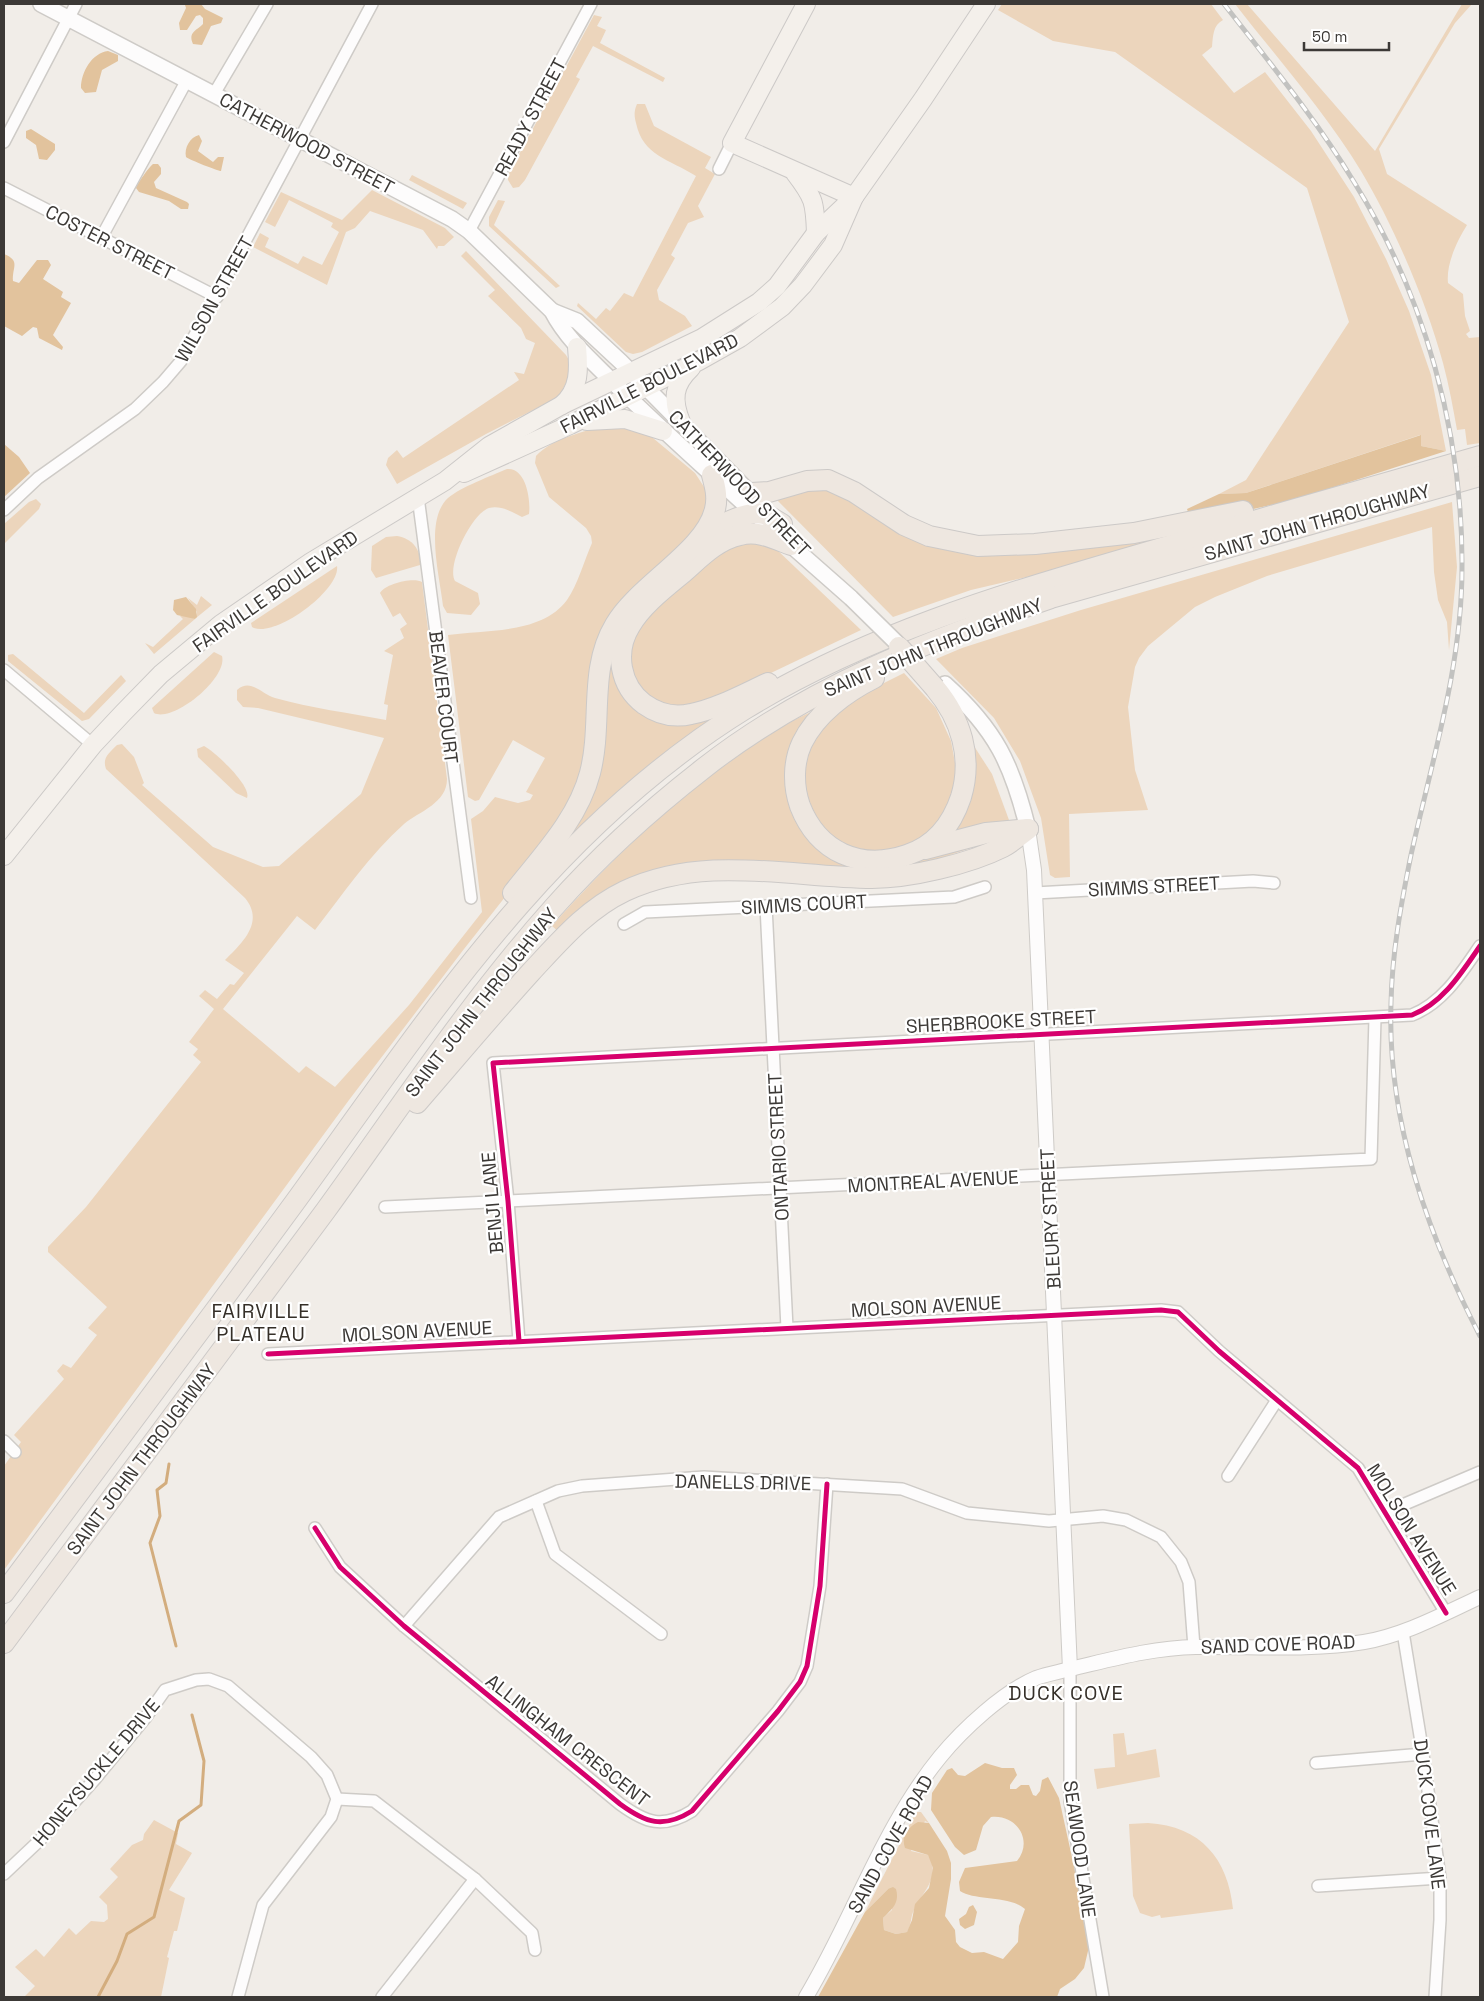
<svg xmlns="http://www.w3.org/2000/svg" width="1484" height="2001" font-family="'Space Grotesk',sans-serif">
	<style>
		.green { fill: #ecd5bc }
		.forest { fill: #e2c39d }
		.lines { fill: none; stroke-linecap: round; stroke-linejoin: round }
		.stream { stroke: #d3ad7e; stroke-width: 3 }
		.minor-casing { stroke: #cecbc7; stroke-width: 14 }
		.tertiary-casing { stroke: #cecbc7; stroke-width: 16 }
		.secondary-casing { stroke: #cecbc7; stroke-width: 18 }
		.primary-casing { stroke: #ccc9c7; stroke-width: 20 }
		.motorway-casing { stroke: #ccc9c7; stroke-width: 22 }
		.minor { stroke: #fdfcfc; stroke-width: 11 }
		.tertiary { stroke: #fdfcfc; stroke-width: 14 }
		.secondary { stroke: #fdfcfc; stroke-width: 15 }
		.primary { stroke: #f4f0eb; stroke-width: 18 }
		.motorway { stroke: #eee7e0; stroke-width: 20 }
		.rail-casing { stroke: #c2c2c0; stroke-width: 5 }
		.rail { stroke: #fff; stroke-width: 3; stroke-dasharray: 9; stroke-linecap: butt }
		.secondary-bridge-casing { stroke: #cecbc7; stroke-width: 18; stroke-linecap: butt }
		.motorway-bridge-casing { stroke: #ccc9c7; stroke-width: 22; stroke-linecap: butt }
		.secondary-bridge { stroke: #fdfcfc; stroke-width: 15 }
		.motorway-bridge { stroke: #eee7e0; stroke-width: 20 }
		.cycleway-casing { stroke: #fff; stroke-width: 8 }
		.cycleway { stroke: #d6006c; stroke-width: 5 }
		.labels { text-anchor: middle; stroke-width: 4.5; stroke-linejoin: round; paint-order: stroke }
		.street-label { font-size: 19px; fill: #3c3936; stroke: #fff }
		.neighbourhood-label { font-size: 20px; letter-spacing: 1px; fill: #352f28; stroke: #fff }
	</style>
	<rect width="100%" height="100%" fill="#f1ede8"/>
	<g class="green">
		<path d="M 1002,4 L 1211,4 L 1223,20 C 1213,25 1213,36 1212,47 L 1202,55 L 1234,93 L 1265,72 L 1311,131 L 1354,197 L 1386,259 L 1409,311 L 1431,375 L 1446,451 L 1421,446 L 1420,435 L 1246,493 L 1219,494 L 1246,480 L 1349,322 L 1307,188 L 1115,52 L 1053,41 L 998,10 Z"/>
		<path d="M 1235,4 L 1247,4 L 1375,151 L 1462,4 L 1472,4 L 1455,23 L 1379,149 L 1387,174 L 1467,225 C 1457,241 1446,264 1448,283 L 1463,294 L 1465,316 L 1470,331 L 1466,334 L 1469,338 L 1480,337 L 1480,443 L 1467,445 L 1465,429 L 1457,430 C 1453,408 1449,385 1443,363 C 1426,301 1394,226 1361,171 C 1325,112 1277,58 1235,4 Z"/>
		<polygon points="594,15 602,17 597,26 606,30 600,43 665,78 663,82 593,46 576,77 580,79 525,180 519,187 513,188 508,180 508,175"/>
		<path d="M 637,104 L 645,104 L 654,126 L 711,157 L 705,168 L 715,174 L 698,206 L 704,217 L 688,223 L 671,255 L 675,258 L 657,290 L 659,300 L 685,316 L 692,326 L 642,352 L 633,354 L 626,352 L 577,306 L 578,303 L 596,319 L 606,308 L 610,311 L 624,293 L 633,297 L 696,176 C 669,159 643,156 636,123 C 634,115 634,111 637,104 Z"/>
		<polygon points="412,175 467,203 463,209 409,180"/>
		<polygon points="372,190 445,228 454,237 444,246 438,246 437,249 423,230 370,211 355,228 346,232 327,285 253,247 260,233 269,238 265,247 298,264 303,256 322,265 339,232 331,227 333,223 289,200 275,227 265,222 281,192 342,220"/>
		<polygon points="498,200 505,201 494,225 560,286 556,288 489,226 489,217"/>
		<polygon points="466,251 566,355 570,362 569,377 559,397 486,434 397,484 386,465 388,458 397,450 403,458 519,380 514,372 524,374 535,343 526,339 521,328 488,296 495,290 461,256"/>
		<path d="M 615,424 L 641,432 L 653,438 L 695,473 L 708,493 L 705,522 L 629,598 L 576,795 L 517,882 L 464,949 L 349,1100 L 4,1570 L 4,1466 L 21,1442 L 14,1435 L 64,1379 L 57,1371 L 63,1364 L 71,1368 L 97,1335 L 88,1328 L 107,1307 L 48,1252 L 48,1247 L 86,1207 L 201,1062 L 193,1055 L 198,1049 L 189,1042 L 214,1009 L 199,996 L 205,990 L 217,999 L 230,984 L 234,985 L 244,973 L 225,960 C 242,943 265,922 245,898 L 106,769 C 102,758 109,753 117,745 L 122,744 L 134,757 L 144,783 L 142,785 L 213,847 L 263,867 L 279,866 L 361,794 L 384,738 L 258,708 L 243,707 L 237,700 L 237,690 C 251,678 261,694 275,698 C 311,708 349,713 386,720 L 388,705 L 384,704 L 393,655 L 384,651 L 404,638 L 400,629 L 407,624 L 400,613 L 393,617 L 380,593 C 385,584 413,577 422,582 L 447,779 C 447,803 420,811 404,824 C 370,854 343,894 315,930 L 297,916 L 223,1009 L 299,1073 L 306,1066 L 335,1087 L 409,1005 L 482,912 L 471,819 L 483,811 L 495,797 L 518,803 L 530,800 L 533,795 L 526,792 L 545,758 L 513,740 L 479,800 L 475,801 L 468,797 L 448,635 C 486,630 542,634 567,600 C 578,584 584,561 592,543 L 591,536 L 586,528 L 549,497 L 535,463 L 536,456 C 552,438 591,429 615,424 Z"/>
		<path d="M 507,469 C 526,467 531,500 529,514 L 522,517 C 512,512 501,505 489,508 C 472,513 446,566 455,581 L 478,593 L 480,604 L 471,615 L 447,613 L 443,606 C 440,577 424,520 448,498 C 461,487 491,476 507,469 Z"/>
		<polygon points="827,488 928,543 1149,537 1148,546 1082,564 971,590 893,617 777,500 808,489"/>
		<polygon points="36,499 41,504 39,509 4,544 4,524 29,502"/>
		<polygon points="1452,502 1457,567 1449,650 1447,622 1438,600 1434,572 1432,527 1267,576 1215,597 1195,607 1148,646 1139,658 1135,667 1128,707 1135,770 1148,810 1069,814 1070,877 1055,878 1050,875 1041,818 1020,761 994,718 936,659 962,648 1081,610"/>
		<path d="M 397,536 C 412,538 422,551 420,565 L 376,578 L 371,570 L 372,546 L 386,537 Z"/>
		<polygon points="745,540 774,547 861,630 708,703 668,710 631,683 630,638 637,626 703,561"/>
		<path d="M 337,566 C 341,590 273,640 252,627 L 251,623 Z"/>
		<polygon points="201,596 212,605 196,618 197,612 188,598 197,605"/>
		<polygon points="185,615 195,619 154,654 145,643 153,647 183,619 180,616"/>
		<polygon points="609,648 624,692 705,715 710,723 569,843 563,838 578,816"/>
		<path d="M 214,652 L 222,656 C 228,678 173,723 154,713 L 152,708 Z"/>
		<polygon points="13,654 84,713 121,675 126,681 89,719 82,721 8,661 8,655"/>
		<polygon points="904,673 936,708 951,741 956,768 955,783 947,812 928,836 893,853 855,850 830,837 807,806 802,763 822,724 862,694"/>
		<path d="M 813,711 L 790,751 L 828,854 L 946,851 L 994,840 L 912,868 L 696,865 L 559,932 L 552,926 C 608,863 666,807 735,758 C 760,740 785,723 813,711 Z"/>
		<polygon points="972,743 992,774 1009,820 948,838"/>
		<path d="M 204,746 C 214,751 252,786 247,798 L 236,793 L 198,757 L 197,749 Z"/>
		<polygon points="1124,1733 1127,1755 1156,1749 1160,1777 1097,1789 1094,1769 1115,1767 1113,1734"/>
		<path d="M 916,1812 L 921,1812 L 929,1823 L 925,1821 L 911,1851 L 928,1855 C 942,1877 922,1892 914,1910 C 910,1917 912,1925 907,1932 L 896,1934 L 884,1930 L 883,1918 L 892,1910 L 888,1889 L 865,1912 Z"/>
		<polygon points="154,1820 178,1833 176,1844 192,1853 169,1890 185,1898 177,1931 174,1931 167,1957 169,1958 161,1997 24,1997 35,1986 15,1967 36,1949 44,1957 69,1928 76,1935 91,1921 104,1922 108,1919 107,1905 99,1897 118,1877 110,1869 132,1845 143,1840 144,1834"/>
		<path d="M 1148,1823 C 1201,1826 1228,1859 1233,1909 L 1161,1918 L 1160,1915 L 1152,1917 L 1140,1913 L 1133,1896 L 1129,1824 Z"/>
	</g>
	<g class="forest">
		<path d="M 179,4 L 201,4 L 205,9 L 223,18 L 221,23 L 211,26 L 202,45 L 193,44 C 188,32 196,31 203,24 L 203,18 L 200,15 L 196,16 L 187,30 L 180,30 L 179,23 L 186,8 L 185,5 Z"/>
		<path d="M 108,51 L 118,55 L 118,61 L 102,70 L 96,92 L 85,93 L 81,88 C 81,72 92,53 108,51 Z"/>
		<polygon points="31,129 55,144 55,150 47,160 39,159 36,145 26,138 26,131"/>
		<path d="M 199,135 L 202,141 L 198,151 L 213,162 L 218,157 L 224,157 L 221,171 C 218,171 190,160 186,157 C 184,148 190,137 199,135 Z"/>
		<path d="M 153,164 L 158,164 L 161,168 L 161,174 L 154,182 L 156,188 L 187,202 L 189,204 L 188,209 L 181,209 L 169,201 L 139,192 L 136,188 C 137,184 149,167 153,164 Z"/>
		<path d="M 4,254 C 21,261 12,267 13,281 L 19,283 L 37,260 L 48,260 L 51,265 L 43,279 L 63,292 L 61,297 L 71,303 L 53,335 L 63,347 L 62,350 L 39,338 L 37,328 L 33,327 L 22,336 L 4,326 Z"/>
		<polygon points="1421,435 1421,446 1446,451 1297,499 1192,523 1187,509 1219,494 1246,493"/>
		<polygon points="4,444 19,457 30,473 4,497"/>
		<polygon points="186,597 196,609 197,617 195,619 177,615 173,610 174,600"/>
		<path d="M 985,1763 L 1002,1768 L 1014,1768 L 1017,1775 L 1010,1785 L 1010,1789 L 1016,1789 L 1021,1785 L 1029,1785 L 1033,1795 L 1036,1796 L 1040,1791 L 1042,1780 L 1048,1777 L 1059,1798 L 1089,1935 L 1088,1951 L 1084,1968 L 1075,1979 L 1060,1989 L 1057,1997 L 818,1997 L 865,1912 L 888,1889 L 893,1887 L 896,1889 C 900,1903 892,1909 883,1918 L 884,1930 L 896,1934 L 907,1932 L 912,1920 L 915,1904 L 929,1888 L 933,1868 L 928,1855 L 905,1848 C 901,1836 907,1828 918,1822 L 929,1823 L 947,1851 L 951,1863 L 951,1879 L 945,1916 L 955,1930 L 956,1942 L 960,1947 L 972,1953 L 984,1952 L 1003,1959 L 1018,1942 L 1019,1926 L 1025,1909 C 1009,1895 975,1901 960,1891 L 959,1882 L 965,1868 L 1017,1861 C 1034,1840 1016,1814 991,1817 L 983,1826 L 976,1850 L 964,1855 L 955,1847 L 931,1810 L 932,1793 L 947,1770 L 952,1768 L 958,1775 L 965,1776 Z"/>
		<polygon points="973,1905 977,1912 974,1925 965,1929 960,1925 959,1919 966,1914 969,1907"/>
	</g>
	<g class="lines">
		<g class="stream">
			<polyline points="169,1464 166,1483 157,1490 160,1516 150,1543 176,1646"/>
			<polyline points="98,1997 117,1961 127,1934 154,1917 179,1821 201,1805 204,1761 192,1715"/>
		</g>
		<g class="minor-casing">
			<g id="minor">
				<polyline points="214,94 267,4"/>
				<polyline points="4,142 76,4"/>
				<polyline points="719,169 732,143"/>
				<polyline points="4,188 217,297"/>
				<polyline points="469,231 591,4"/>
				<polyline points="101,238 187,80"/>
				<polyline points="418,497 471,898"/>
				<polyline points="4,510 38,478 135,409 163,382 181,361 372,4"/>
				<polyline points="4,670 93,745"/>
				<polyline points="1035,893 1253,881 1274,883"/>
				<polyline points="766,906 787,1328"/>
				<polyline points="624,924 645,912 954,897 985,887"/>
				<polyline points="385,1207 1371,1159 1375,1018"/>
				<path d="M 519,1341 L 508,1201 L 493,1063 L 1412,1015 C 1443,1003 1462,972 1480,946"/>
				<polyline points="268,1354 1161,1310 1178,1312 1219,1351 1358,1468 1446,1613"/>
				<polyline points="4,1441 15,1452"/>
				<polyline points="1228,1476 1277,1400"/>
				<polyline points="536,1501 555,1554 661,1634"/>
				<polyline points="1386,1512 1480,1472"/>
				<path d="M 315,1528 L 340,1567 L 404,1626 L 620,1804 C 646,1823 663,1829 692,1811 L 778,1711 L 800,1682 L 807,1666 L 820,1586 L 827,1484"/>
				<polyline points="404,1626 499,1517 558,1491 582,1486 704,1477 902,1489 967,1513 1049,1521 1103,1516 1126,1520 1161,1537 1181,1562 1189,1582 1194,1647"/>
				<polyline points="1403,1632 1423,1754 1440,1878 1440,1920 1435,1997"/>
				<polyline points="1070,1669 1070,1801 1103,1997"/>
				<polyline points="1316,1763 1423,1754"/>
				<polyline points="337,1799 374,1801 475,1879 532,1933 535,1950"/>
				<polyline points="4,1874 40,1840 95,1779 146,1717 165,1690 196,1680 209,1679 228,1686 311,1757 327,1775 337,1799 331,1817 263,1905 238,1997"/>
				<polyline points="1318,1886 1440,1878"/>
				<polyline points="382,1997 475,1879"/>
			</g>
		</g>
		<g class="tertiary-casing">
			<g id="tertiary">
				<polyline points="1028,829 1034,870 1070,1669"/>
				<path d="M 806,1997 C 853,1919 882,1828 940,1757 C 963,1729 1003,1692 1036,1678 C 1047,1674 1059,1672 1070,1669 C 1113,1659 1151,1648 1196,1647 C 1252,1646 1309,1651 1364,1642 C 1405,1635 1443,1614 1480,1597"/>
			</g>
		</g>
		<g class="secondary-casing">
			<g id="secondary">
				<path d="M 41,4 L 452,219 L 469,231 L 552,311 C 567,340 592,361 616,385 C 663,431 712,475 761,519"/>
				<polyline points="552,311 577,321 621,362 757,500"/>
				<polyline points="784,539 851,598"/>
				<path d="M 945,684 C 996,730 1012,764 1028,829"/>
			</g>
		</g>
		<g class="primary-casing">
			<g id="primary">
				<polyline points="806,4 732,143 854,197"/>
				<path d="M 795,173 C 814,198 815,202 816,233"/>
				<path d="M 562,405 C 580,389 579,369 577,347"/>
				<polyline points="587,421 625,419 663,431"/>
				<path d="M 681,422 C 672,400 673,385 691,368"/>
				<polyline points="464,473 570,425 699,361 740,338 782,307 803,285 833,245 854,197 923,99 986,4"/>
				<polyline points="4,856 93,745 123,713 161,674 221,624 311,562 445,481 489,446 562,405 702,338 759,302 777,286 816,233 854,197"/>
			</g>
		</g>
		<g class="motorway-casing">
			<g id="motorway">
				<polyline points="751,493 769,492 807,481 828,480 854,492 904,525 929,536 978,546 1035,544 1134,533 1243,511"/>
				<path d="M 702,537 C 717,527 745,510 764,514 C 770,516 776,521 782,524"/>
				<path d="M 874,678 C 846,692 816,714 802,743 C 793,762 793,786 800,806 C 818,852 860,871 907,855 C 935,846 952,824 961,797 C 973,757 961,719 935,688"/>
				<path d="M 768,683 C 744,694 717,709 691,714 C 674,718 658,714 644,704 C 620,686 614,652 630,626 C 642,605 666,587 684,572 C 701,557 717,540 740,535 C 758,530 775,539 791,545"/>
				<polyline points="925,849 986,833 1028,829"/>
				<path d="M 513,893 C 542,856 578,819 590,773 C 603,723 588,670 615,625 C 638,585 706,551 715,509 C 718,497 715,486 712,475"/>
				<path d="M 417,1103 C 455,1059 492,1015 531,972 C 560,941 587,909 625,891 C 704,854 788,877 872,878 C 910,878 969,864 1003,847 C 1012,842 1020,835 1028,829"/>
				<path d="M 4,1593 C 102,1463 199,1333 295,1202 C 427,1020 549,830 745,709 C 865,635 1000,595 1134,556 C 1249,522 1365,489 1480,456"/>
				<path d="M 4,1643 C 111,1499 219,1355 326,1210 C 400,1108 470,1001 554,907 C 600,855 650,810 704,768 C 806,688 929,640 1051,598 L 1480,476"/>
			</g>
		</g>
		<use href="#minor" class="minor"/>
		<use href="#tertiary" class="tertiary"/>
		<use href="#secondary" class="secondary"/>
		<use href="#primary" class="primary"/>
		<use href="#motorway" class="motorway"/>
		<g class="rail-casing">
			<path id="rail" d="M 1224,4 C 1269,62 1316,119 1354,182 C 1425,296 1463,434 1462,568 C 1462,666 1432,760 1411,855 C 1401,904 1392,953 1391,1003 C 1387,1120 1427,1233 1480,1336"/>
		</g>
		<use href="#rail" class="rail"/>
		<g class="secondary-bridge-casing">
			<polyline id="secondary-bridge" points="851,598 907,653"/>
		</g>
		<g class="motorway-bridge-casing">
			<polyline id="motorway-bridge" points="899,647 935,688"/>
		</g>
		<use href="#secondary-bridge" class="secondary-bridge"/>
		<use href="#motorway-bridge" class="motorway-bridge"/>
		<g class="cycleway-casing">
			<g id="cycleway">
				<path d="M 519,1341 L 508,1201 L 493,1063 L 1412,1015 C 1443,1003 1462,972 1480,946"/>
				<polyline points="268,1354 1161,1310 1178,1312 1219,1351 1358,1468 1446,1613"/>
				<path d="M 315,1528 L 340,1567 L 404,1626 L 620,1804 C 646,1823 663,1829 692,1811 L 778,1711 L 800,1682 L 807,1666 L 820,1586 L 827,1484"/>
			</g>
		</g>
		<use href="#cycleway" class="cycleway"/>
	</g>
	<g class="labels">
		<g class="street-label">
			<text transform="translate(530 117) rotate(-62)" y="7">READY STREET</text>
			<text transform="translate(307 143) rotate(28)" y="7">CATHERWOOD STREET</text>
			<text transform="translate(110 242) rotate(27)" y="7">COSTER STREET</text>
			<text transform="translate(214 299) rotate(-61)" y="7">WILSON STREET</text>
			<text transform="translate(649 383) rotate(-27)" y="7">FAIRVILLE BOULEVARD</text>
			<text transform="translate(740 483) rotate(46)" y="7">CATHERWOOD STREET</text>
			<text transform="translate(1317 522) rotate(-16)" y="7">SAINT JOHN THROUGHWAY</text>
			<text transform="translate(275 591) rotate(-35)" y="7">FAIRVILLE BOULEVARD</text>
			<text transform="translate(933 647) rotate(-22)" y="7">SAINT JOHN THROUGHWAY</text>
			<text transform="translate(444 697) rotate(83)" y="7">BEAVER COURT</text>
			<text transform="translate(1154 886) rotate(-3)" y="7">SIMMS STREET</text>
			<text transform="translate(804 904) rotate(-3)" y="7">SIMMS COURT</text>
			<text transform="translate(481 1002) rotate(-52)" y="7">SAINT JOHN THROUGHWAY</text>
			<text transform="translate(1001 1021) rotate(-3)" y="7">SHERBROOKE STREET</text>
			<text transform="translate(778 1147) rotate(-93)" y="7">ONTARIO STREET</text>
			<text transform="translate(933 1181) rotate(-3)" y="7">MONTREAL AVENUE</text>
			<text transform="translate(492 1203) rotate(-95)" y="7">BENJI LANE</text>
			<text transform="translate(1050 1219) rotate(-93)" y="7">BLEURY STREET</text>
			<text transform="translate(926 1306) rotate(-3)" y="7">MOLSON AVENUE</text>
			<text transform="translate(417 1331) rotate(-3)" y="7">MOLSON AVENUE</text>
			<text transform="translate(141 1459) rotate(-53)" y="7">SAINT JOHN THROUGHWAY</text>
			<text transform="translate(743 1482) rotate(1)" y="7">DANELLS DRIVE</text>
			<text transform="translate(1412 1529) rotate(58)" y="7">MOLSON AVENUE</text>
			<text transform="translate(1278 1644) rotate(-2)" y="7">SAND COVE ROAD</text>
			<text transform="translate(568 1740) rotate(38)" y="7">ALLINGHAM CRESCENT</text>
			<text transform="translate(96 1772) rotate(-50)" y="7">HONEYSUCKLE DRIVE</text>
			<text transform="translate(1430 1814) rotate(83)" y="7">DUCK COVE LANE</text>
			<text transform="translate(890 1844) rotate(-61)" y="7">SAND COVE ROAD</text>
			<text transform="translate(1080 1849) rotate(82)" y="7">SEAWOOD LANE</text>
		</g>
		<g class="neighbourhood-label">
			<text x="261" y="1318">FAIRVILLE<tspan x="261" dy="23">PLATEAU</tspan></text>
			<text x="1066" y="1700">DUCK COVE</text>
		</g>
	</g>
	<rect width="1484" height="2001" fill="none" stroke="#3c3936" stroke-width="10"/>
	<path d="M1304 42v8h85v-8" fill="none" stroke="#3c3936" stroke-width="2.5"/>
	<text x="1312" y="42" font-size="15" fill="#3c3936" stroke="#ffffff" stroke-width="4" paint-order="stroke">50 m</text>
</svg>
